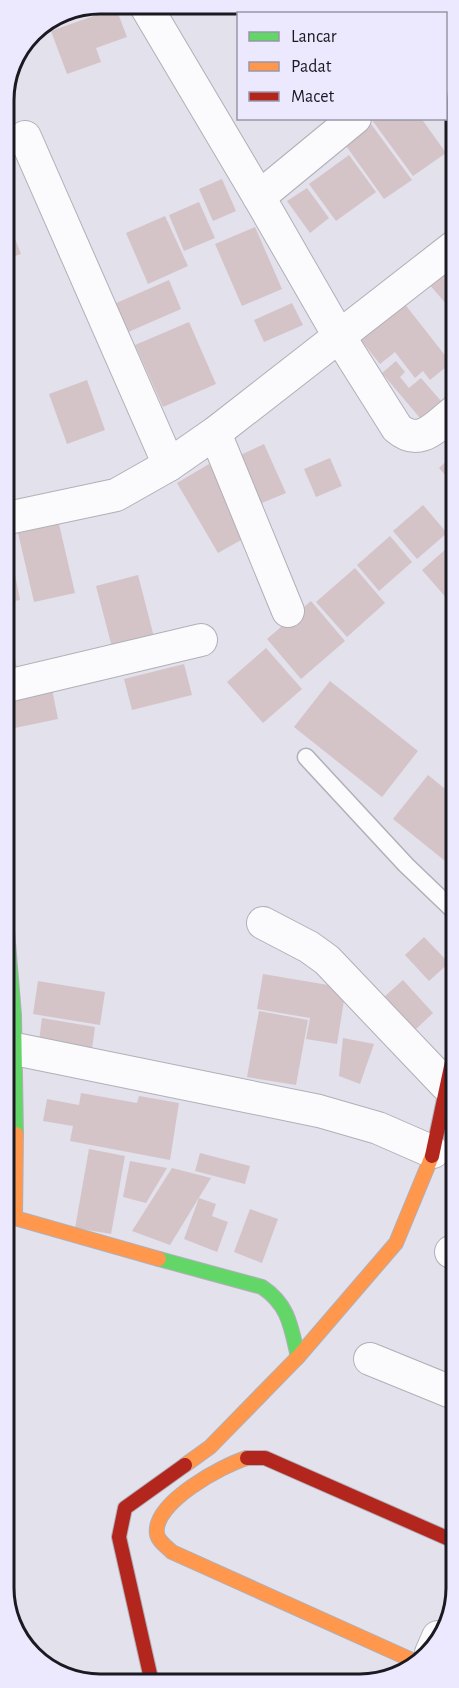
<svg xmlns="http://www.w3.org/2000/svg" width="459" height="1688" font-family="'Alegreya Sans',sans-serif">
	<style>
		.building { fill: #d5c4c7 }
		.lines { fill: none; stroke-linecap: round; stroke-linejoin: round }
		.lane-casing { stroke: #b0b0b8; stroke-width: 19 }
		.street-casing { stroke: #b0b0b8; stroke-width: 34 }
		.fast-casing { stroke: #b0b0b8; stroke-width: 16 }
		.slow-casing { stroke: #b0b0b8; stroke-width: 16 }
		.jam-casing { stroke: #b0b0b8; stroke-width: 16 }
		.lane { stroke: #fbfafc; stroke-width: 16 }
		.street { stroke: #fbfafc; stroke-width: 32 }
		.fast { stroke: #63d668; stroke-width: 14 }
		.slow { stroke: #ff974d; stroke-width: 14 }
		.jam { stroke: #b3261e; stroke-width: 14 }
		.rim { fill: none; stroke: #1b1a21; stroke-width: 3 }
	</style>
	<rect width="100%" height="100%" fill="#e2e1ec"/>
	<g class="building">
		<polygon points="116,8 127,37 96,48 101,62 67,74 51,31"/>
		<polygon points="455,99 455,121 447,118"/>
		<polygon points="374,118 421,118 446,153 413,176 372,120"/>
		<polygon points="371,124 412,180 384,199 344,143"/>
		<polygon points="349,155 376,192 336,221 309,184"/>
		<polygon points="222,179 236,211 213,221 199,189"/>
		<polygon points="307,188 329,218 310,233 287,201"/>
		<polygon points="199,202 215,238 184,251 169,215"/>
		<polygon points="3,208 21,254 3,260"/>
		<polygon points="165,216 188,266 148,284 126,233"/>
		<polygon points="255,227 282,289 242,306 215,244"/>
		<polygon points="455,259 455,314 428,283"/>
		<polygon points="169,280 181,309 126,333 114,304"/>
		<polygon points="400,298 451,363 430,380 423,371 415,378 395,352 380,364 356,334"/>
		<polygon points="292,303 303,325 264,342 254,320"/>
		<polygon points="189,322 216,384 163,407 135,345"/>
		<polygon points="455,336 455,356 445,345"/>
		<polygon points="396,361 405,372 400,377 409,388 421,378 441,401 420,418 382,373"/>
		<polygon points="87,380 105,430 67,444 49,394"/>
		<polygon points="264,444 286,493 257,505 236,457"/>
		<polygon points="455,453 455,486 439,468"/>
		<polygon points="330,458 342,486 316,497 304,469"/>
		<polygon points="209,464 250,535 218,553 177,483"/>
		<polygon points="423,505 447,533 417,559 393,531"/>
		<polygon points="59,524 75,593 34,602 18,533"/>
		<polygon points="3,529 6,529 20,600 3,603"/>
		<polygon points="390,536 412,562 379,591 357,565"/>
		<polygon points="455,541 455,608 422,570"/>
		<polygon points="355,568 385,603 347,637 316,602"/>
		<polygon points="138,575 155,641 113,651 96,586"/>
		<polygon points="311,601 345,641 301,679 267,639"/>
		<polygon points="6,612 17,669 3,672 3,613"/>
		<polygon points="266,648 302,689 263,723 227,682"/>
		<polygon points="184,664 192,695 132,710 124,679"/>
		<polygon points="330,681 418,751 382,797 294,727"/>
		<polygon points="52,689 58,719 5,730 3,699"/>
		<polygon points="428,775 455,797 455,869 393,819"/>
		<polygon points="424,937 449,963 429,981 405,955"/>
		<polygon points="263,974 346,988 337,1044 306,1039 310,1018 257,1009"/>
		<polygon points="403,980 433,1013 415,1030 384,997"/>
		<polygon points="38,981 105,992 100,1025 33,1014"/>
		<polygon points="259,1011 308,1020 296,1085 247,1077"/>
		<polygon points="42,1018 95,1027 92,1049 39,1041"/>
		<polygon points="343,1038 374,1044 360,1084 339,1076"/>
		<polygon points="81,1093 137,1103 139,1096 179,1103 170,1160 70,1141 73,1126 43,1121 47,1099 79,1105"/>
		<polygon points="89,1149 125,1156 111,1234 75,1228"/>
		<polygon points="200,1153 250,1166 245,1184 195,1171"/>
		<polygon points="130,1161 167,1168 146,1203 123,1197"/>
		<polygon points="172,1168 211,1178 170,1245 132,1231"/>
		<polygon points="199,1198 216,1204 212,1216 228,1222 217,1252 184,1239"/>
		<polygon points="250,1209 278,1219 262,1263 234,1252"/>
	</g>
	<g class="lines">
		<g class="lane-casing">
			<polyline id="lane" points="306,757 406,865 455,912"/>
		</g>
		<g class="street-casing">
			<g id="street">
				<path d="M 144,3 L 259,197 L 339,336 L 397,428 C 420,448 436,426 455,411"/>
				<polyline points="363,6 368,14"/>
				<polyline points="25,137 169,465"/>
				<polyline points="259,197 355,118"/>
				<polyline points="215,433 288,611"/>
				<polyline points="3,519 116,495 169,465 215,433 455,246"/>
				<polyline points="3,687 201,640"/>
				<polyline points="263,923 309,947 327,960 446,1085"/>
				<polyline points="15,1049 319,1111 378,1128 433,1152"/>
				<polyline points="451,1252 456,1254"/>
				<polyline points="370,1359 456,1394"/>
				<polyline points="431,1653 438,1637"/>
			</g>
		</g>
		<g class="fast-casing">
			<g id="fast">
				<polyline points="4,895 14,1015 16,1134"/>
				<path d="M 159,1259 L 262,1287 C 289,1305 291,1327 298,1357"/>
			</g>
		</g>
		<g class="slow-casing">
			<g id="slow">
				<polyline points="16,1134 15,1218 159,1259"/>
				<path d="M 247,1458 C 223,1465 152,1503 157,1534 C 158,1541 167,1547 172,1552 L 414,1661"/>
				<polyline points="185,1465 210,1447 298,1357 396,1243 432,1156"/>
			</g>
		</g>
		<g class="jam-casing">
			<g id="jam">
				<polyline points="432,1156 456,1043"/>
				<polyline points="247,1458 265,1458 456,1542"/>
				<polyline points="152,1683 119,1537 125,1508 185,1465"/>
			</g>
		</g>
		<use href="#lane" class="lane"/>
		<use href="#street" class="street"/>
		<use href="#fast" class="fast"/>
		<use href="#slow" class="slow"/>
		<use href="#jam" class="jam"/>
	</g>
	<path d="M0 0H459V1688H0ZM100 14H360A86 86 0 0 1 446 100V1588A86 86 0 0 1 360 1674H100A86 86 0 0 1 14 1588V100A86 86 0 0 1 100 14Z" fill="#ece9fe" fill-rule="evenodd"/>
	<path class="rim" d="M100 14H360A86 86 0 0 1 446 100V1588A86 86 0 0 1 360 1674H100A86 86 0 0 1 14 1588V100A86 86 0 0 1 100 14Z"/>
	<rect x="237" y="12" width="210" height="108" fill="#ece9fe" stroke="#9896a6" stroke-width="1.5"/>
	<rect x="249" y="32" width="30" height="9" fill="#63d668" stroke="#9896a6" stroke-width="1.5"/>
	<text x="291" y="42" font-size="18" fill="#1b1a21">Lancar</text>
	<rect x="249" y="62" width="30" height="9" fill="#ff974d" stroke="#9896a6" stroke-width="1.5"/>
	<text x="291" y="72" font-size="18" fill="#1b1a21">Padat</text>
	<rect x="249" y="92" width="30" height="9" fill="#b3261e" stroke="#9896a6" stroke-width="1.5"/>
	<text x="291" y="102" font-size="18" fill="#1b1a21">Macet</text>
</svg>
